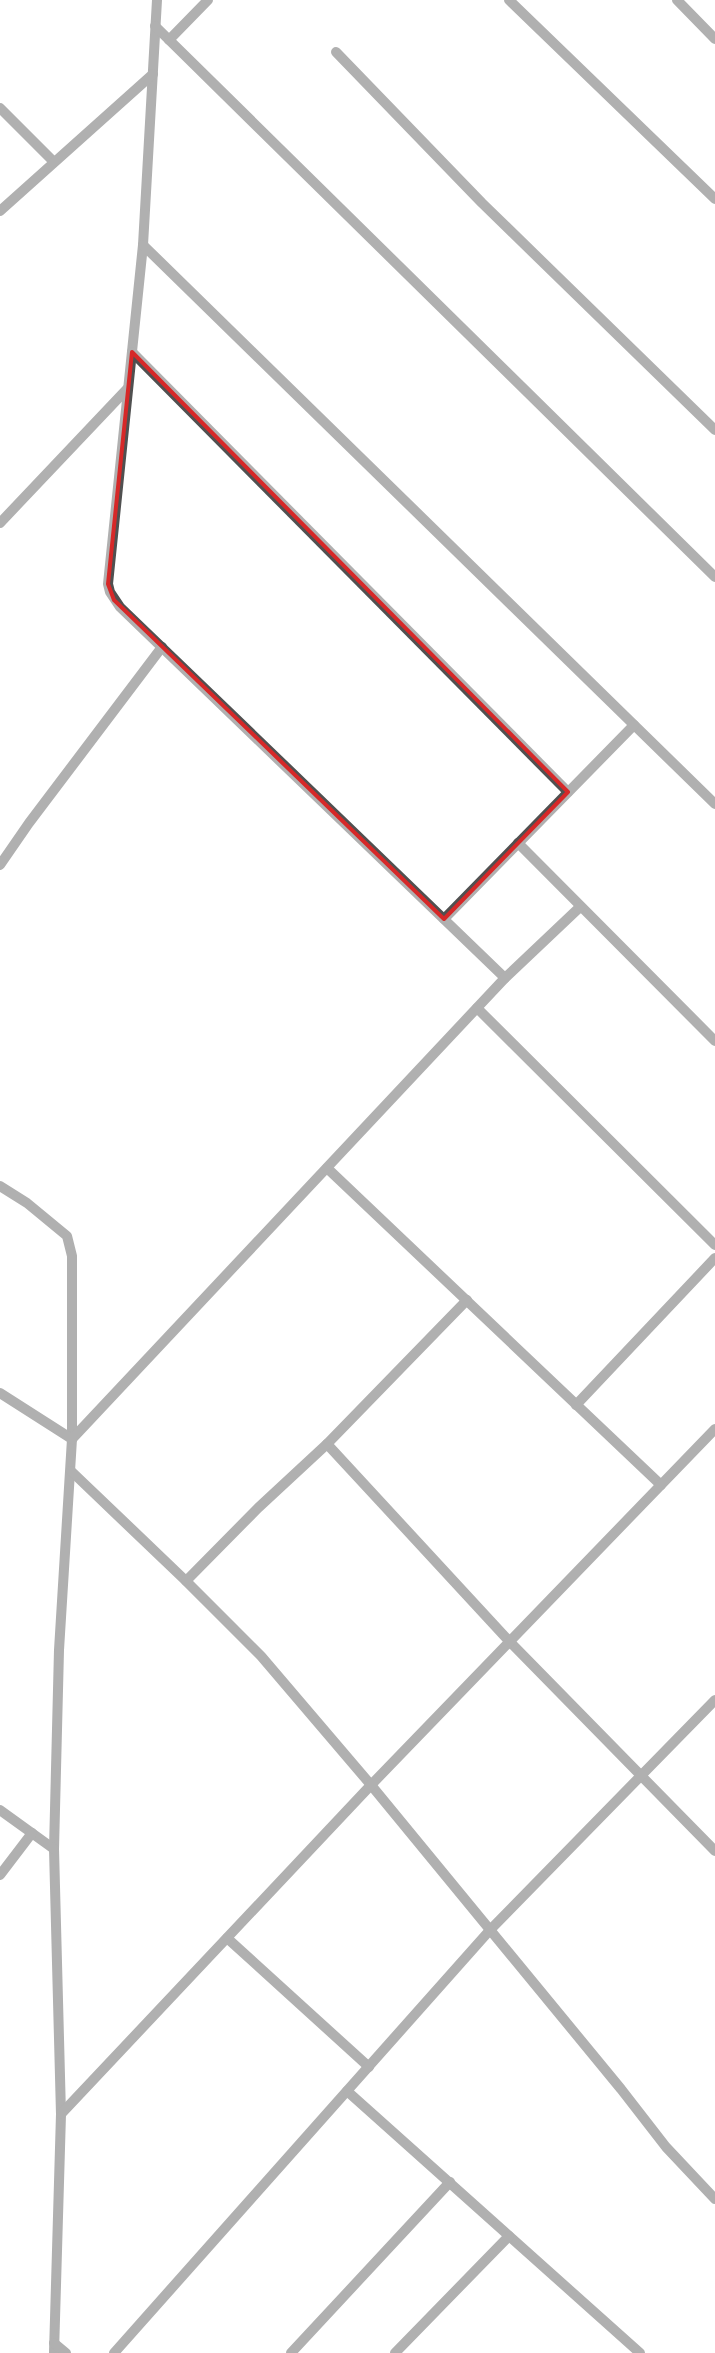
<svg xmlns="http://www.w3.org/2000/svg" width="715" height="2353" font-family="Poppins,sans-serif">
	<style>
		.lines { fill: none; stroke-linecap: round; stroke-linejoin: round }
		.street { stroke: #505050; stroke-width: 10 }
		.marked { fill: none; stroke: #d62828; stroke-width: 4; stroke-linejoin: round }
	</style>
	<rect width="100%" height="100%" fill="#fff"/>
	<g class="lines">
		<g class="street">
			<polyline points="157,0 143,245 108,584 110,592 120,607 505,978"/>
			<polyline points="509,0 715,199"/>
			<polyline points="677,0 715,39"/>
			<polyline points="155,26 715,577"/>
			<polyline points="169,40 208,0"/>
			<polyline points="336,52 482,203 715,430"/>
			<polyline points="0,108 54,162"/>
			<polyline points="0,211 153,74"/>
			<polyline points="143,245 715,804"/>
			<polyline points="132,352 568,792"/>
			<polyline points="0,523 128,388"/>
			<polyline points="518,843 715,1041"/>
			<polyline points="0,865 29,823 162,647"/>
			<polyline points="444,919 634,725"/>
			<polyline points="477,1008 715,1245"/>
			<polyline points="327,1168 661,1485"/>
			<polyline points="0,1186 27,1203 67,1236 72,1256 72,1439 59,1650 54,1849 61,2114 54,2353"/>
			<polyline points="0,1393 72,1439 505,978 580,907"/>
			<polyline points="576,1405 715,1258"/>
			<polyline points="327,1444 510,1642 715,1851"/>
			<polyline points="71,1471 186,1581 261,1656 371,1785 621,2089 666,2147 715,2199"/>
			<polyline points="186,1581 258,1508 327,1444 467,1300"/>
			<polyline points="0,1810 54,1849"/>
			<polyline points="0,1875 32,1833"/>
			<polyline points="227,1938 369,2067"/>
			<polyline points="347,2091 640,2353"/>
			<polyline points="61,2114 371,1785 715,1429"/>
			<polyline points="54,2343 66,2353"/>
			<polyline points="114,2353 490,1930 715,1700"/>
			<polyline points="291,2353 450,2182"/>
			<polyline points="395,2353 509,2236"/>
		</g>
	</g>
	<path d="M0 0H715V2353H0ZM 132,352 L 568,792 L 444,919 L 114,600 L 108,584 Z" fill="#fff" fill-opacity=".55" fill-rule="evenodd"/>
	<path class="marked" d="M 132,352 L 568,792 L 444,919 L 114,600 L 108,584 Z"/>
</svg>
